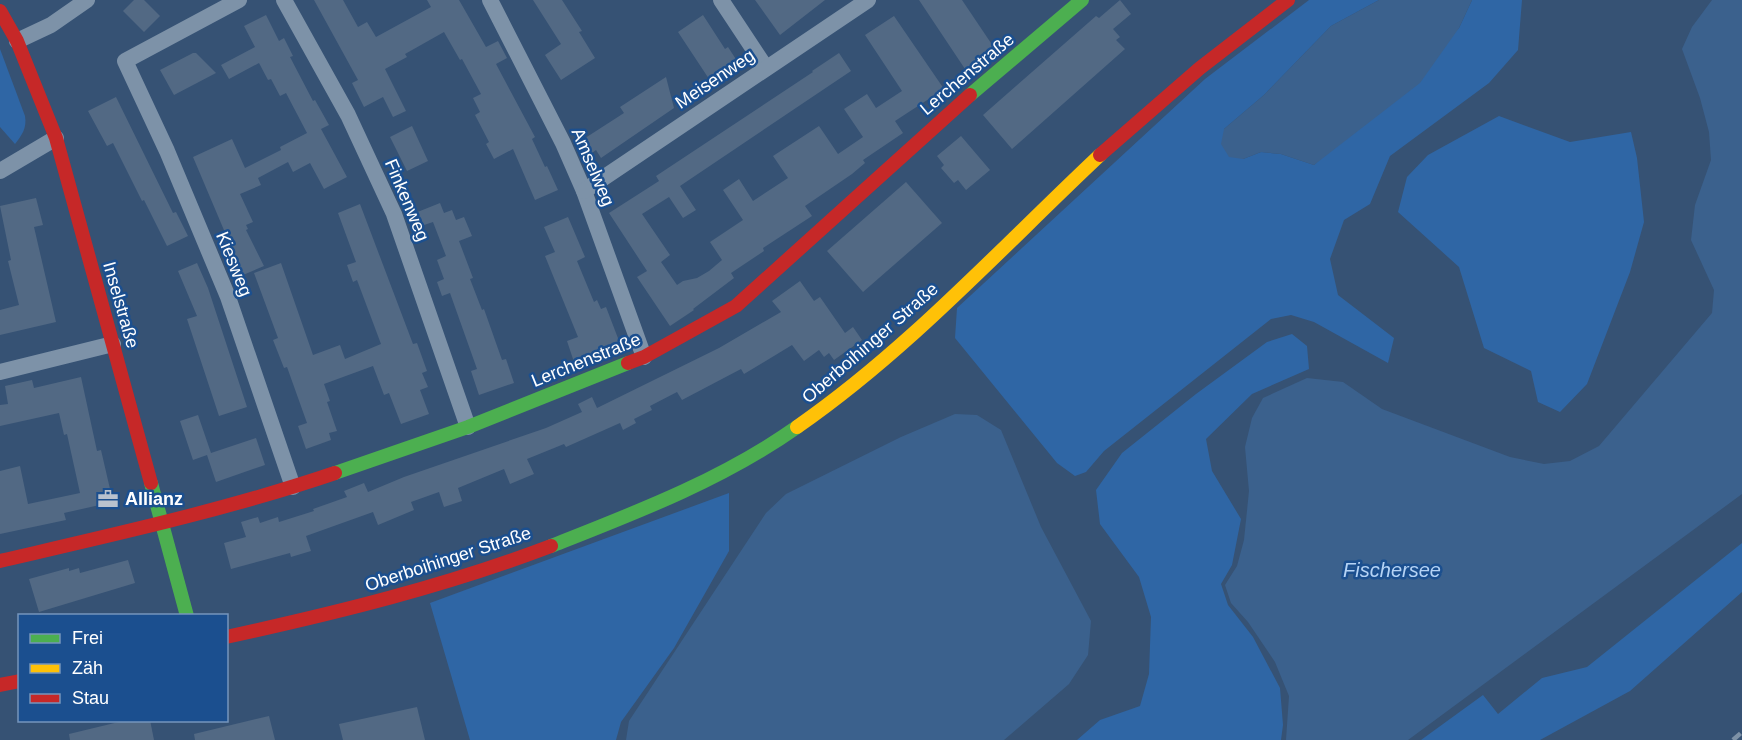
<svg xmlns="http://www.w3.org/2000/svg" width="1742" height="740" font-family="Arial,sans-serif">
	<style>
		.green { fill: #2f66a5 }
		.water { fill: #3b618d }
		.building { fill: #526984 }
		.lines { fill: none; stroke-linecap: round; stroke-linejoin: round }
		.street { stroke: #7d92a8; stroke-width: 16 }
		.fast { stroke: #4caf50; stroke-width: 14 }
		.slow { stroke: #ffc107; stroke-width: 14 }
		.jam { stroke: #c62828; stroke-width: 14 }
		.rail { stroke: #7e92a7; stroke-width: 4.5; stroke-dasharray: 10 4.5; stroke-linecap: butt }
		.labels { text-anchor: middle; stroke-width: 5; stroke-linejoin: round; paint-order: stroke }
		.street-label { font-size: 18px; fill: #fff; stroke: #1b4f8f }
		.poi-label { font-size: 18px; font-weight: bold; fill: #fff; stroke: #1b4f8f; text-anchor: start }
		.water-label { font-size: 20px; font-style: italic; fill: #b5d3f5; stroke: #1b4f8f }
	</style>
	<rect width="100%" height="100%" fill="#365274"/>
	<g class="green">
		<polygon points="1309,0 1379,0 1331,26 1264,95 1224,129 1243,159 1261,152 1281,154 1314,165 1459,28 1472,0 1522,0 1518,50 1489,83 1390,156 1370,204 1344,220 1330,259 1338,295 1394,338 1388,363 1314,322 1291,315 1271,319 1104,451 1086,472 1075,476 1057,463 955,338 957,308 1205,79"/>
		<path d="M 0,49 L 25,116 C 27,128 22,135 15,144 L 0,127 Z"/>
		<polygon points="1499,116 1570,142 1631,132 1637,158 1644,222 1630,272 1587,384 1560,412 1538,402 1531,371 1484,348 1459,267 1398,212 1407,177 1428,155"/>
		<polygon points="1292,334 1307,346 1309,369 1252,394 1206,439 1212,471 1241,519 1232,565 1221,584 1228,605 1253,637 1280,688 1283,725 1281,740 1077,740 1100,720 1140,706 1149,674 1151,617 1139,577 1100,524 1096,490 1122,453 1196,394 1267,342"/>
		<polygon points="729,493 729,551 674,648 621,722 616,740 470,740 430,603"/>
		<polygon points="1742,543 1742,592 1630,691 1540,740 1421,740 1483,695 1498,714 1542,678 1587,667"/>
	</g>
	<g class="water">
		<polygon points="1379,0 1472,0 1459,28 1420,83 1314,165 1281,154 1261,152 1243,159 1229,157 1221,144 1224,129 1264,95 1331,26"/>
		<polygon points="1712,0 1742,0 1742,494 1408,740 1286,740 1289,696 1275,662 1248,622 1231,603 1225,585 1237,566 1244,540 1249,491 1245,447 1252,418 1263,398 1307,378 1343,382 1382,409 1510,457 1544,464 1570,461 1599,446 1712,313 1714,290 1691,240 1695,205 1711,160 1709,132 1700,98 1682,49 1692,27"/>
		<polygon points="955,414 977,415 1001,430 1041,527 1091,621 1088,655 1069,684 1004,740 626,740 629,721 766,513 786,494 901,437"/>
	</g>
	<g class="building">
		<polygon points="134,0 144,0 160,16 144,32 123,11"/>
		<polygon points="314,0 343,0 358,27 367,22 376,37 431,7 427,0 459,0 486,47 498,41 507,58 496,64 535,137 532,139 545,167 547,166 558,190 535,200 513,149 494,159 486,144 489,142 475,115 480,112 473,98 481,94 462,59 460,60 444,32 405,54 407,57 385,69 406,111 393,117 383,97 364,107 352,83 358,80"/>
		<polygon points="533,0 562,0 582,31 579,32 595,58 561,80 545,55 561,44"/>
		<polygon points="755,0 825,0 780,35"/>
		<polygon points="919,0 962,0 997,52 967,72"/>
		<polygon points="1120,0 1131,14 1113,29 1120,37 1116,40 1125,49 1012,149 983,115 1096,16 1099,18"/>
		<polygon points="266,15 279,41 284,38 293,56 290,57 313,101 315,100 329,125 321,129 347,177 324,189 310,163 293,172 288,162 258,178 261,185 240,194 253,222 246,225 248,229 246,230 264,266 243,275 193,157 232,139 245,168 281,150 280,147 307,133 286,93 280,96 271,79 268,80 259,63 229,79 221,65 255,47 244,26"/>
		<polygon points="703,15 725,49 728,47 741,67 713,85 678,32"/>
		<polygon points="894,16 944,89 895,121 903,133 863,160 865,163 852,174 805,206 812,216 763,248 764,251 731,273 734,278 693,309 694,310 670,326 637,277 647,271 609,213 659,181 656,176 813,72 812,71 839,53 851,71 680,186 696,210 683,218 669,197 642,214 670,255 661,262 677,285 683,281 697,278 709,271 722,260 710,242 743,220 723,190 739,179 753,201 788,178 773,156 819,126 838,154 863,137 844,109 867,94 876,108 902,91 865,35"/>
		<polygon points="193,53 196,53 216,73 174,95 160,70"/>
		<polygon points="666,77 674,108 601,158 596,150 588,156 579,142 624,113 620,107"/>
		<polygon points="116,97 173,213 176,212 188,236 167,246 144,200 142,201 113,143 107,146 88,111"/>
		<polygon points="412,126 428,161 407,171 390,137"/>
		<polygon points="961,136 990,170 966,190 958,180 954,183 941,168 944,165 937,156"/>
		<polygon points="906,182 942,223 863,292 827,251"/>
		<polygon points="36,198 43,225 34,227 56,322 0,335 0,310 19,305 8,261 11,260 0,206"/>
		<polygon points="440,203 444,213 452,210 456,220 464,217 472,236 459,241 473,278 470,279 482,310 484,309 502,360 506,359 514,383 479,395 471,371 477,369 450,293 442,296 437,282 444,279 437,260 446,256 433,222 421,226 415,213"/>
		<polygon points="360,204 413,344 417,343 427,371 422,373 428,387 420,390 429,414 401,424 389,393 384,395 373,366 324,384 330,401 327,402 337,431 329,433 331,440 306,449 298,426 307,423 287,367 284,368 273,340 278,338 254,273 281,263 313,355 340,345 345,359 381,344 357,280 353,282 347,265 356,262 338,213"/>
		<polygon points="568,217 585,257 577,261 594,302 597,300 601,309 606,307 621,346 574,362 567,341 578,337 545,256 555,252 544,227"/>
		<polygon points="197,263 208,288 247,407 219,416 187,319 197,316 178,271"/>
		<polygon points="800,281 814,301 820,297 845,333 853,327 862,340 834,360 829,353 824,357 819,350 804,361 792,345 744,374 741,369 682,400 677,392 650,406 652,410 634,419 636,423 623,430 620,423 566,447 564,444 527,459 534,474 510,484 504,469 458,488 462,501 444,507 439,492 411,502 414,510 378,525 373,512 306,536 311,551 291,557 290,553 231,569 224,543 246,537 241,522 258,517 260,523 278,517 279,522 314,511 313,509 347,497 344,491 364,483 368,492 404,477 546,428 582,412 578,404 592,397 597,408 719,348 781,312 772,301"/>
		<polygon points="81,377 97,451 101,450 113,502 64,513 66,520 0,534 0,471 20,466 28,504 80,493 67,434 64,435 59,413 0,426 0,405 8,404 5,386 32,380 34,388"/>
		<polygon points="198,415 211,453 256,438 265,465 216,482 207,455 193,460 180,421"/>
		<polygon points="128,560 135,583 39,612 29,579 69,568 69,571 79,568 80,573"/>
		<polygon points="417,707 425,740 343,740 339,724"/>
		<polygon points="269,716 275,740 195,740 194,734"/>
		<polygon points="127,720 150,720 154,740 70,740 69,734"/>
	</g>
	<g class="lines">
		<g class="street">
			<polyline points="239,0 125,61 167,151 228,297 293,487"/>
			<polyline points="284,0 348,115 394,214 468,427"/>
			<polyline points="490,0 563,143 584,191 644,357"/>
			<polyline points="721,0 766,68"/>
			<polyline points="17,41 51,25 87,0"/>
			<polyline points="0,171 56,138"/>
			<polyline points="584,191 868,0"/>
			<polyline points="0,372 113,344"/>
		</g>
		<g class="fast">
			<polyline points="970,95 1082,0"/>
			<polyline points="335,473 468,427 628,363"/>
			<polyline points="151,483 187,616"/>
			<path d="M 551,546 C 635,513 722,480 797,427"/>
		</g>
		<path class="slow" d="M 797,427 C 908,350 1001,248 1100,155"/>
		<g class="jam">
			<polyline points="0,11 17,41 56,138 151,483"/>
			<polyline points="1100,155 1200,68 1288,0"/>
			<polyline points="628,363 644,357 736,306 970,95"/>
			<path d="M 0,561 C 112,535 226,510 335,473"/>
			<path d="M 226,637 C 336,613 446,586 551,546"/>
			<polyline points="0,685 20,681"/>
		</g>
		<polyline class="rail" points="1733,740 1742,732"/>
	</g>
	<defs>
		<g id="office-bare" transform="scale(1.62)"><path d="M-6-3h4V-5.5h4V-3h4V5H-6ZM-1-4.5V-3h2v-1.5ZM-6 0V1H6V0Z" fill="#b9c2ce" stroke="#1b4f8f" stroke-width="2.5" paint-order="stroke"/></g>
	</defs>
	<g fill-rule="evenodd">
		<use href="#office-bare" x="108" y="499"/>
	</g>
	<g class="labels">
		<g class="street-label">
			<text transform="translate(967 74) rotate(-40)" y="6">Lerchenstraße</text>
			<text transform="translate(715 79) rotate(-34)" y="6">Meisenweg</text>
			<text transform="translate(593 167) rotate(67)" y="6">Amselweg</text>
			<text transform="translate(407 200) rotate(67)" y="6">Finkenweg</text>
			<text transform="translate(234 264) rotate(68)" y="6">Kiesweg</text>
			<text transform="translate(121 305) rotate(74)" y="6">Inselstraße</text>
			<text transform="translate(870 343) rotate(-41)" y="6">Oberboihinger Straße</text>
			<text transform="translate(586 360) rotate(-22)" y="6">Lerchenstraße</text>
			<text transform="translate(448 559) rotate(-18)" y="6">Oberboihinger Straße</text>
		</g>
		<g class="poi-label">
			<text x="125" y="505">Allianz</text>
		</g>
		<g class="water-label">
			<text x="1392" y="577">Fischersee</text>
		</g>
	</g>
	<rect x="18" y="614" width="210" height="108" fill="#1b4f8f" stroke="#7695bc" stroke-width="1.5"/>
	<rect x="30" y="634" width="30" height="9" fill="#4caf50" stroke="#7695bc" stroke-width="1.5"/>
	<text x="72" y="644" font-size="18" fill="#ffffff">Frei</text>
	<rect x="30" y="664" width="30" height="9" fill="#ffc107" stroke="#7695bc" stroke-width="1.5"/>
	<text x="72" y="674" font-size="18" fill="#ffffff">Zäh</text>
	<rect x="30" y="694" width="30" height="9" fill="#c62828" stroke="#7695bc" stroke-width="1.5"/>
	<text x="72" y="704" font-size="18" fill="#ffffff">Stau</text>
</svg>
